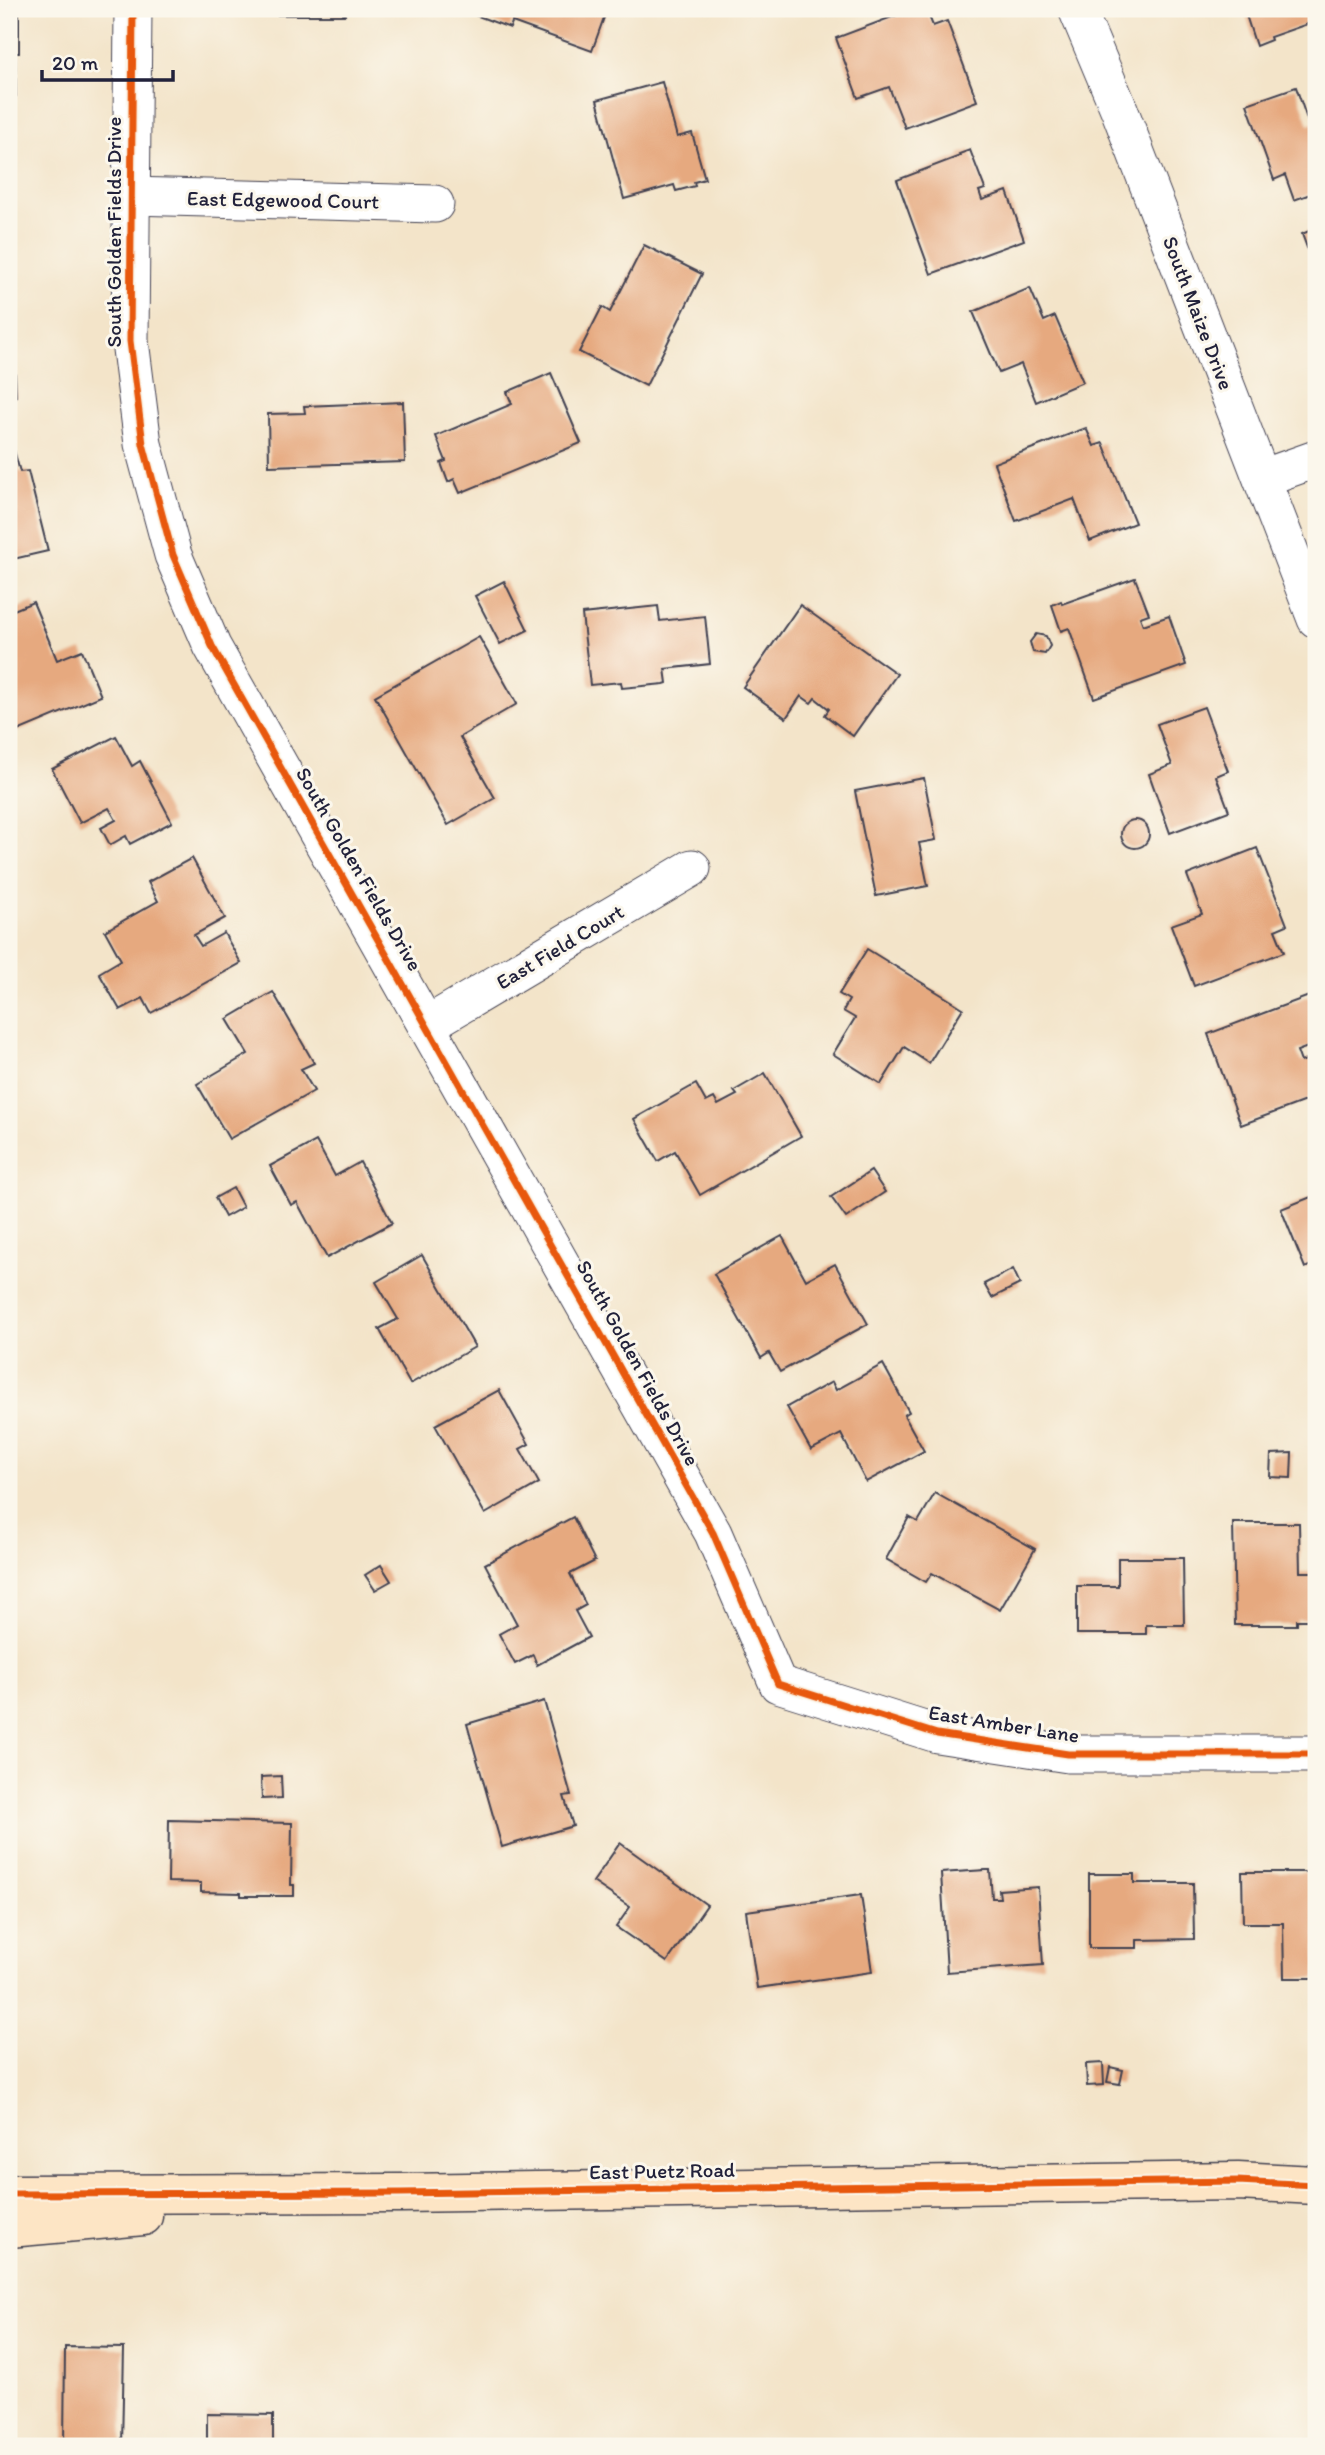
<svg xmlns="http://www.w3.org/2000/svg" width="1325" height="2455" font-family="Itim,sans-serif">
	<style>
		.building { fill: #e6a97f }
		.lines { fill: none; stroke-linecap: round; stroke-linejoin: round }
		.street-casing { stroke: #413f50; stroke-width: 39 }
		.secondary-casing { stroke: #413f50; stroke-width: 41 }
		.street { stroke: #fff; stroke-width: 37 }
		.secondary { stroke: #fde5c5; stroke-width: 38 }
		.cycleway-casing { stroke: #fbf7ec; stroke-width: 11 }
		.cycleway { stroke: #e8590c; stroke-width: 7 }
		.labels { text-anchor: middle; stroke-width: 6; stroke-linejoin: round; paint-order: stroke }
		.street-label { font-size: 21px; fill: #22223b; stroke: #fbf7ec }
	</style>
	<rect width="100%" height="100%" fill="#fbf7ec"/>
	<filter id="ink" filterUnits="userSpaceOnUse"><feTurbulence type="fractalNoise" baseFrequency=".0143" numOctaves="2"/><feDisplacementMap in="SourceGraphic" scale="14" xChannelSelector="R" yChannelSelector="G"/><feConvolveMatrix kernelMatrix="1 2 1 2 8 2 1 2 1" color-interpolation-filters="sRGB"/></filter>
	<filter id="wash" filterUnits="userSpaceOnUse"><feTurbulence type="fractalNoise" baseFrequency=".00686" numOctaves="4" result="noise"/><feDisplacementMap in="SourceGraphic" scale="28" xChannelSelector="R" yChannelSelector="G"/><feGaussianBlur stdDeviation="1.57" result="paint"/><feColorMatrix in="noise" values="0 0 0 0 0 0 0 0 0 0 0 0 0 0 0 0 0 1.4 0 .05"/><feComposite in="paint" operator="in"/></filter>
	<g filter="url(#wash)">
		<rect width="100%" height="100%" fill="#f3e4c9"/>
		<g id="blocks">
			<g class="building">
				<polygon points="9,9 19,9 19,53 15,53 16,96 9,96"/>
				<polygon points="253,9 344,9 345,15 253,15"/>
				<polygon points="459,9 607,9 592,51 515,23 512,22 510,28"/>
				<polygon points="913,9 926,9 933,26 947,21 977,101 905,128 889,87 858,98 836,38"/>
				<polygon points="1244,9 1316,9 1316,21 1270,37 1271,40 1256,46"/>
				<polygon points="662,82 677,137 692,133 705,179 694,182 695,186 676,191 674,185 624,199 597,100"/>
				<polygon points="1296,87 1309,125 1316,122 1316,192 1294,200 1285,175 1274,180 1247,104"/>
				<polygon points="9,144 11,144 15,248 9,249"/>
				<polygon points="970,150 985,189 979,191 982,200 1007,191 1024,240 931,274 897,180 960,156 959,154"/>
				<polygon points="1316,228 1316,272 1302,234"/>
				<polygon points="644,245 702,274 646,386 579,352 602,307 610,312"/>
				<polygon points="1030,288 1044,321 1055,316 1083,382 1036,402 1021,364 999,373 973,312"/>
				<polygon points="9,348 14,348 16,397 9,398"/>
				<polygon points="551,373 581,443 460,493 454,479 448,482 441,463 446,461 436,436 512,404 507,392"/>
				<polygon points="403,402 405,462 269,466 268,414 305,413 304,406"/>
				<polygon points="1086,428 1094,446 1103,443 1135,523 1090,541 1074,499 1016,521 994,463"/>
				<polygon points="14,450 20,472 28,471 48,551 9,560 9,451"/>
				<polygon points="1135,578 1149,614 1140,617 1143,625 1169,616 1186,665 1094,698 1069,628 1061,631 1052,605 1061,601 1062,604"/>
				<polygon points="504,581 528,630 500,644 475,596"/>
				<polygon points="33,602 57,660 82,650 101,696 13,733 9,722 9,612"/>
				<polygon points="800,605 897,674 853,736 825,715 829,709 815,698 811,703 801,696 786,718 743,687"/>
				<polygon points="658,606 660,621 705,616 710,664 665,669 667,683 664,684 622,688 621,682 590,685 582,614"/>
				<polygon points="1036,634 1046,636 1050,646 1045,654 1033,652 1030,642"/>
				<polygon points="479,637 517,704 460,737 495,798 448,825 375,696"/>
				<polygon points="1204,707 1228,771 1216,776 1229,811 1170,833 1149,774 1172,765 1157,724"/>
				<polygon points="116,736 132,766 140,761 172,822 130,844 126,836 110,845 101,828 116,820 109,808 80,823 52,769"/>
				<polygon points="924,778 936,840 919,843 928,886 876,896 855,791"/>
				<circle cx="1135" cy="834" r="14"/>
				<polygon points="1257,848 1287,925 1275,930 1284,952 1194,986 1171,925 1202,914 1187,875"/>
				<polygon points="192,858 225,918 194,935 201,946 224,933 241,963 151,1013 143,998 120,1010 99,973 121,960 105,931 158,901 148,882"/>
				<polygon points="867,949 963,1008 929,1063 904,1047 881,1084 833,1054 855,1018 843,1011 849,1000 839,994"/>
				<polygon points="273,992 314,1063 301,1069 314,1091 229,1139 197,1084 248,1054 227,1019"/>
				<polygon points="1309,996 1316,1014 1316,1044 1297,1051 1301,1062 1316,1056 1316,1097 1241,1125 1208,1034"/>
				<polygon points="765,1073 801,1136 700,1195 675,1151 658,1161 634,1119 696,1084 706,1102 714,1098 718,1105 737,1095 734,1091"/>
				<polygon points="316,1141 335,1176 360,1162 392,1223 327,1258 297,1202 291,1205 270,1166"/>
				<polygon points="871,1171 885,1192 846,1218 831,1197"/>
				<polygon points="233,1188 243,1207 225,1217 215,1198"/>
				<polygon points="1316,1195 1316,1263 1305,1268 1281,1209"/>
				<polygon points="782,1236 806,1280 835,1264 868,1324 780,1372 769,1353 761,1358 714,1274"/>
				<polygon points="422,1255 475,1347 410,1384 379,1329 398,1319 376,1282"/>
				<polygon points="1013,1269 1020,1284 992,1298 984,1284"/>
				<polygon points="883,1364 909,1412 904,1415 924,1451 866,1482 841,1434 811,1450 787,1407 832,1382 836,1390"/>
				<polygon points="499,1390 529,1444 520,1449 539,1483 485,1514 435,1425"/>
				<polygon points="1292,1453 1291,1478 1270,1477 1271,1454"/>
				<polygon points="935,1493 1035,1549 1000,1610 932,1573 926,1582 886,1559 909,1517 918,1522"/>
				<polygon points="573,1517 595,1561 570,1574 586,1605 575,1611 589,1637 537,1665 533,1655 515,1664 499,1634 517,1624 485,1564"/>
				<polygon points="1233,1523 1299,1523 1300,1572 1316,1572 1316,1620 1297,1620 1297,1625 1235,1625"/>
				<polygon points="1118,1558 1183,1558 1184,1625 1146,1625 1146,1634 1077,1634 1077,1586 1118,1586"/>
				<polygon points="381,1565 391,1581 375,1590 365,1575"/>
				<polygon points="544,1701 571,1795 564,1796 573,1826 502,1847 467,1724"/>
				<polygon points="281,1776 282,1798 262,1799 261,1777"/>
				<polygon points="169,1820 292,1823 291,1885 294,1885 294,1896 241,1896 241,1893 201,1892 201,1883 168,1882"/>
				<polygon points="620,1843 707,1905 667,1962 616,1927 630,1907 593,1882"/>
				<polygon points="986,1870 990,1870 992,1898 1000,1898 999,1890 1038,1887 1043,1965 947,1972 941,1873"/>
				<polygon points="1242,1872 1316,1872 1316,1978 1284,1978 1283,1923 1243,1923"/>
				<polygon points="1089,1874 1134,1874 1134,1883 1193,1883 1194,1939 1137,1940 1137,1948 1089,1948"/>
				<polygon points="861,1895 872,1972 757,1988 746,1911"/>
				<polygon points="1103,2063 1104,2085 1087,2086 1086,2064"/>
				<polygon points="1110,2067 1123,2070 1120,2084 1107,2082"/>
				<polygon points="65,2347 124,2348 122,2446 64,2446"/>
				<polygon points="207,2414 273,2415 273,2446 207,2446"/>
			</g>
		</g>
	</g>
	<g filter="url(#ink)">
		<use href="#blocks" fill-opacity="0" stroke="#413f50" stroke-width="2"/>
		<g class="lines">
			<g class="street-casing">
				<g id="street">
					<polyline points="133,9 130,341 143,444 173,555 212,646 713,1533 778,1684 937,1734 1068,1754 1316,1754"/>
					<polyline points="1077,9 1119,109 1316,619"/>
					<polyline points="130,196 435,204"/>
					<polyline points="1262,478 1316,459"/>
					<polyline points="427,1025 692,868"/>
				</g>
			</g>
			<g class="secondary-casing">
				<g id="secondary">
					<polyline points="9,2194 400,2193 1238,2181 1316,2185"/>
					<polyline points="9,2228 143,2216"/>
				</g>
			</g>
			<use href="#street" class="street"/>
			<use href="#secondary" class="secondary"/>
			<g class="cycleway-casing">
				<g id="cycleway">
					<polyline points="133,9 130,341 143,444 173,555 212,646 713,1533 778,1684 937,1734 1068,1754 1316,1754"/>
					<polyline points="9,2194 400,2193 1238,2181 1316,2185"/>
				</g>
			</g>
			<use href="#cycleway" class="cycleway"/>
		</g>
	</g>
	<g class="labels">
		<g class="street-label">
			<text transform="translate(283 200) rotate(1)" y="7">East Edgewood Court</text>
			<text transform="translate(114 232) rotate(-90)" y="7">South Golden Fields Drive</text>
			<text transform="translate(1198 313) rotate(69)" y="7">South Maize Drive</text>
			<text transform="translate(359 869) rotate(60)" y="7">South Golden Fields Drive</text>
			<text transform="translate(560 947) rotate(-31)" y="7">East Field Court</text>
			<text transform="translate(638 1363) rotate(61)" y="7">South Golden Fields Drive</text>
			<text transform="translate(1004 1724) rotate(9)" y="7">East Amber Lane</text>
			<text transform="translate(662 2171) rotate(-1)" y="7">East Puetz Road</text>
		</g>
	</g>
	<rect width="1325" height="2455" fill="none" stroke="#fbf7ec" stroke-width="35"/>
	<path d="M42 70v10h131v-10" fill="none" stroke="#22223b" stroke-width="3.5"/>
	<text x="52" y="70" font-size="21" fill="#22223b" stroke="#fbf7ec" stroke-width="5" paint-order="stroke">20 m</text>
</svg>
